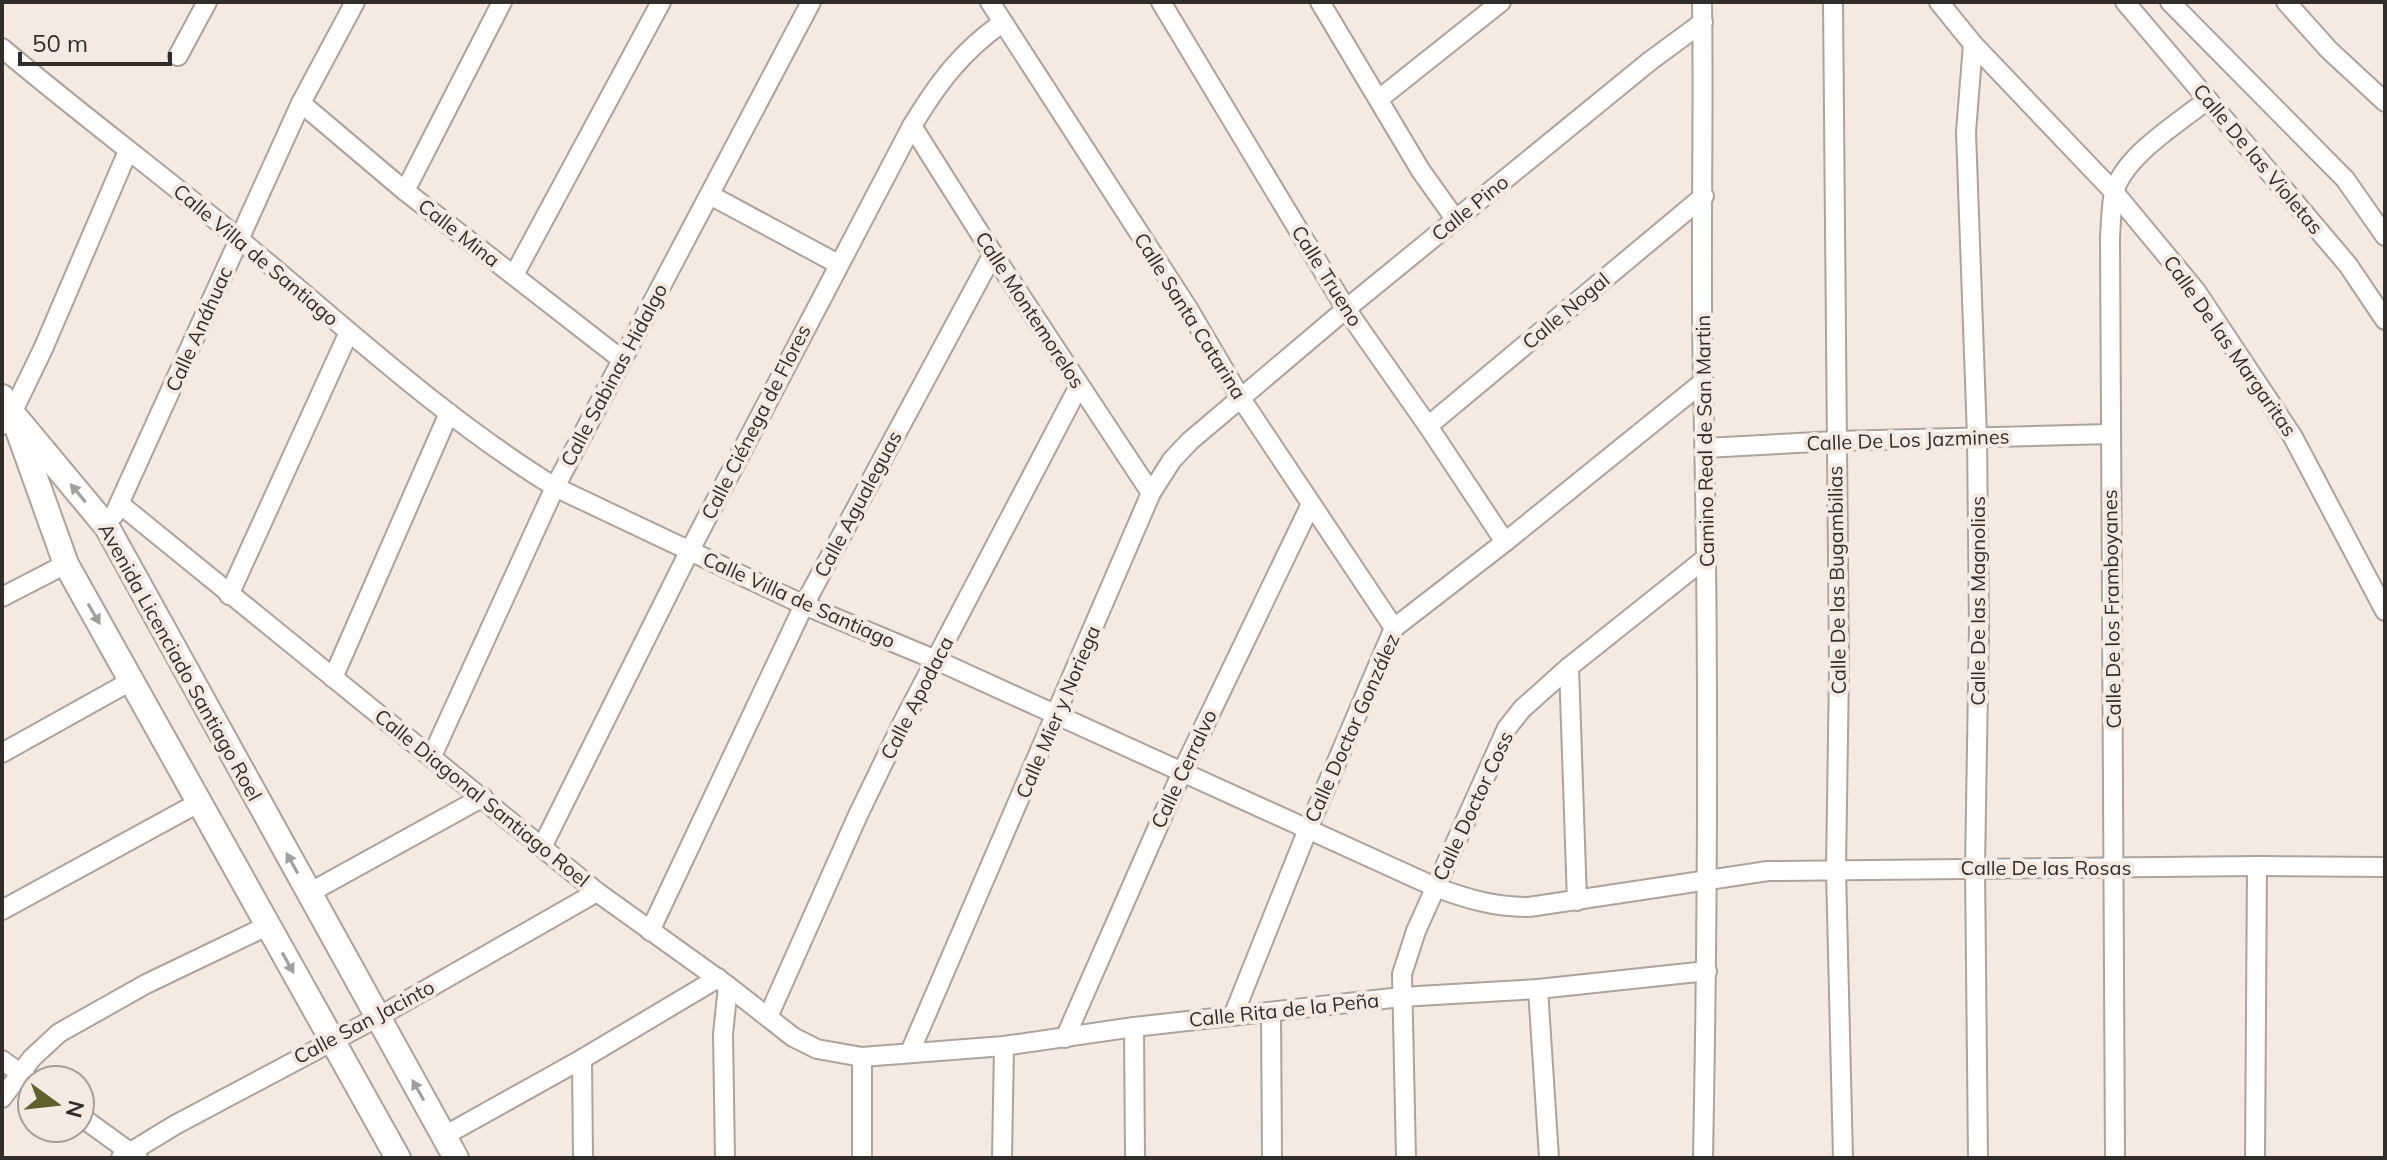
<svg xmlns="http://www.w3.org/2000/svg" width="2387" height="1160" font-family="Mulish,sans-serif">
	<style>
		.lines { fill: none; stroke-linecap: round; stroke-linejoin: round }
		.street-casing { stroke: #ada39b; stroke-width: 22 }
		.secondary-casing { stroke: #ada39b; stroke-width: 28 }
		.street { stroke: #fff; stroke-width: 18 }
		.secondary { stroke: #fff; stroke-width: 24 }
		.oneway { fill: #a2a09f }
		.labels { text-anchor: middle; stroke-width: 8; stroke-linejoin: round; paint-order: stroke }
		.street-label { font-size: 20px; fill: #312d2a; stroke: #f5eae2 }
	</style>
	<rect width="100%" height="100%" fill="#f5eae2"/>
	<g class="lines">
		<g class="street-casing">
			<g id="street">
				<polyline points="990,2 1189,310 1240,397 1394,628"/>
				<polyline points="1161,2 1346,309 1428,426 1505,542"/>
				<polyline points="1320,2 1421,171 1456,220"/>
				<path d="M 1702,2 C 1704,129 1700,256 1703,383 C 1709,642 1708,900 1703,1158"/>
				<polyline points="1833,2 1839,670 1836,870 1843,1158"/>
				<polyline points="1939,2 1973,44 2114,192 2196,291 2293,437 2385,611"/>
				<polyline points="2125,2 2348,265 2385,320"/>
				<polyline points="2170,2 2345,179 2385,236"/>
				<polyline points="2286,2 2329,50 2385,102"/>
				<polyline points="1973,44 1966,132 1977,437 1979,626 1975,868 1978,1158"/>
				<path d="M 2,48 C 80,114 161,174 239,239 C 342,324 441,417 555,487 L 804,605 L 936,660 L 1435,887 C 1467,899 1494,907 1529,907 L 1768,871 L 2257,866 L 2385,867"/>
				<polyline points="178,56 207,2"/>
				<polyline points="1379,99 1501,2"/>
				<polyline points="301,103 405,191 621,359"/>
				<polyline points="912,126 993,254 1151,493"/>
				<polyline points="405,191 502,2"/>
				<polyline points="710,195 838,264"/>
				<polyline points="514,275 661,2"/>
				<polyline points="2,425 12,413 43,349 128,151"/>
				<polyline points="1428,426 1704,196"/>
				<polyline points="1705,448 1836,441 2110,434"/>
				<polyline points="121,505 597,892 728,986 793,1037 817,1049 862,1057 1004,1046 1134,1027 1401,997 1538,989 1707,971"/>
				<polyline points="114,515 301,103 355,2"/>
				<polyline points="229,595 349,332"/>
				<polyline points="2,597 66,564"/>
				<polyline points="1569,667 1577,901"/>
				<polyline points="333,678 449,413"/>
				<polyline points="2,753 131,681"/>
				<polyline points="432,756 555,487 811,2"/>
				<path d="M 543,845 L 690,550 L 912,126 C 938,83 961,52 1002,23"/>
				<polyline points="309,893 483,797"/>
				<polyline points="2,910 198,803"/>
				<polyline points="650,931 804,605 993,254"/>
				<polyline points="1538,989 1549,1158"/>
				<polyline points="1271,1013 1272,1158"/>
				<polyline points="1233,1016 1308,829 1394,628 1505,542 1703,382"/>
				<polyline points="768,1017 858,815 903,722 1079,386"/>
				<polyline points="1134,1027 1135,1158"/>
				<polyline points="1065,1038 1182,772 1311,504"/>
				<polyline points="910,1052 1151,493 1172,460 1190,441 1346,309 1650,61 1703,22"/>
				<polyline points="862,1057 862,1158"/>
				<polyline points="582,1059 583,1158"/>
				<polyline points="2,1060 32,1082"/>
				<polyline points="2,1098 32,1058 59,1033 146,984 267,926"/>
				<polyline points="80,1116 138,1158"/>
				<polyline points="444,1136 582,1059 718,978"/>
				<polyline points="121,1158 175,1125 378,1017 597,892"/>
				<polyline points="725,1158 723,1034 728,986"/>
				<polyline points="1002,1158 1004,1046"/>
				<polyline points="1406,1158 1402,974 1416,931 1507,728 1522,709 1569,667 1707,557"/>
				<path d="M 2115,1158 L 2110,237 C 2111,223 2111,207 2114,193 C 2123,156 2179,123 2207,100"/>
				<polyline points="2255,1158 2257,866"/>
			</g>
		</g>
		<g class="secondary-casing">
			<g id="secondary">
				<polyline points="2,397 12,413 107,527 456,1158"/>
				<polyline points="18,430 66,564 398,1158"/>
			</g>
		</g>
		<use href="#street" class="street"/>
		<use href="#secondary" class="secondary"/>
	</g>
	<defs><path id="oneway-solid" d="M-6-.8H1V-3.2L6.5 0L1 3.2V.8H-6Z" transform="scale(2)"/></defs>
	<g class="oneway">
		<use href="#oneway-solid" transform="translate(78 493) rotate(-130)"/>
		<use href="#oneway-solid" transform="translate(94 614) rotate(60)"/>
		<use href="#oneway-solid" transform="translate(292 863) rotate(-119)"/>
		<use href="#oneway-solid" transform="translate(288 963) rotate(61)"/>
		<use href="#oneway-solid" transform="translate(418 1090) rotate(-119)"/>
	</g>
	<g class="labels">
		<g class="street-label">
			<text transform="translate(2258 159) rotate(50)" y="7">Calle De las Violetas</text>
			<text transform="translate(1470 208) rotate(-39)" y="7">Calle Pino</text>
			<text transform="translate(459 233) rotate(38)" y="7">Calle Mina</text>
			<text transform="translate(256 255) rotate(40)" y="7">Calle Villa de Santiago</text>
			<text transform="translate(1327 276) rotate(58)" y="7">Calle Trueno</text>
			<text transform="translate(1030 310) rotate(57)" y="7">Calle Montemorelos</text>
			<text transform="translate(1566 311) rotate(-40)" y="7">Calle Nogal</text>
			<text transform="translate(1190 316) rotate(58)" y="7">Calle Santa Catarina</text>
			<text transform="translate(199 329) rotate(-66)" y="7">Calle Anáhuac</text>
			<text transform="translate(2230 346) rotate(55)" y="7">Calle De las Margaritas</text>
			<text transform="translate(614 375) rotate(-62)" y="7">Calle Sabinas Hidalgo</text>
			<text transform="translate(756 422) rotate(-63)" y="7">Calle Ciénega de Flores</text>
			<text transform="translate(1908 440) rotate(-2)" y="7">Calle De Los Jazmines</text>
			<text transform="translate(1705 441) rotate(-91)" y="7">Camino Real de San Martin</text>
			<text transform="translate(858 504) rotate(-62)" y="7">Calle Agualeguas</text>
			<text transform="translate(1837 580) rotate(-91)" y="7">Calle De las Bugambilias</text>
			<text transform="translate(799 600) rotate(24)" y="7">Calle Villa de Santiago</text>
			<text transform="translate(1978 601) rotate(-90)" y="7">Calle De las Magnolias</text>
			<text transform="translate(2112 609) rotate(-91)" y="7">Calle De los Framboyanes</text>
			<text transform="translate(180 662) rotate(61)" y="7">Avenida Licenciado Santiago Roel</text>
			<text transform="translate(917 698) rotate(-63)" y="7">Calle Apodaca</text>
			<text transform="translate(1058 712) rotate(-67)" y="7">Calle Mier y Noriega</text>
			<text transform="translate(1352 728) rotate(-66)" y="7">Calle Doctor González</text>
			<text transform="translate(1184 769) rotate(-65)" y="7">Calle Cerralvo</text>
			<text transform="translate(482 798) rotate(39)" y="7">Calle Diagonal Santiago Roel</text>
			<text transform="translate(1473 806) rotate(-65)" y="7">Calle Doctor Coss</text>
			<text x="2046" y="875">Calle De las Rosas</text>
			<text transform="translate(1284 1010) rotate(-6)" y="7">Calle Rita de la Peña</text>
			<text transform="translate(364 1022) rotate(-28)" y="7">Calle San Jacinto</text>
		</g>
	</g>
	<rect width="2387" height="1160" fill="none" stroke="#312d2a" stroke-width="8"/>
	<g transform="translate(56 1104) rotate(105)"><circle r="38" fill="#f5eae2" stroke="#a79e98" stroke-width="2"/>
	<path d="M0-6L14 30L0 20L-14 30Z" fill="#60602d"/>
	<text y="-12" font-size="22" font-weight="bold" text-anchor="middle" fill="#312d2a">N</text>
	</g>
	<path d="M20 52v12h150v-12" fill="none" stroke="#312d2a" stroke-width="4"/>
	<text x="32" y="52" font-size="24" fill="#312d2a" stroke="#f5eae2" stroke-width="6" paint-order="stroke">50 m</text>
</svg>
